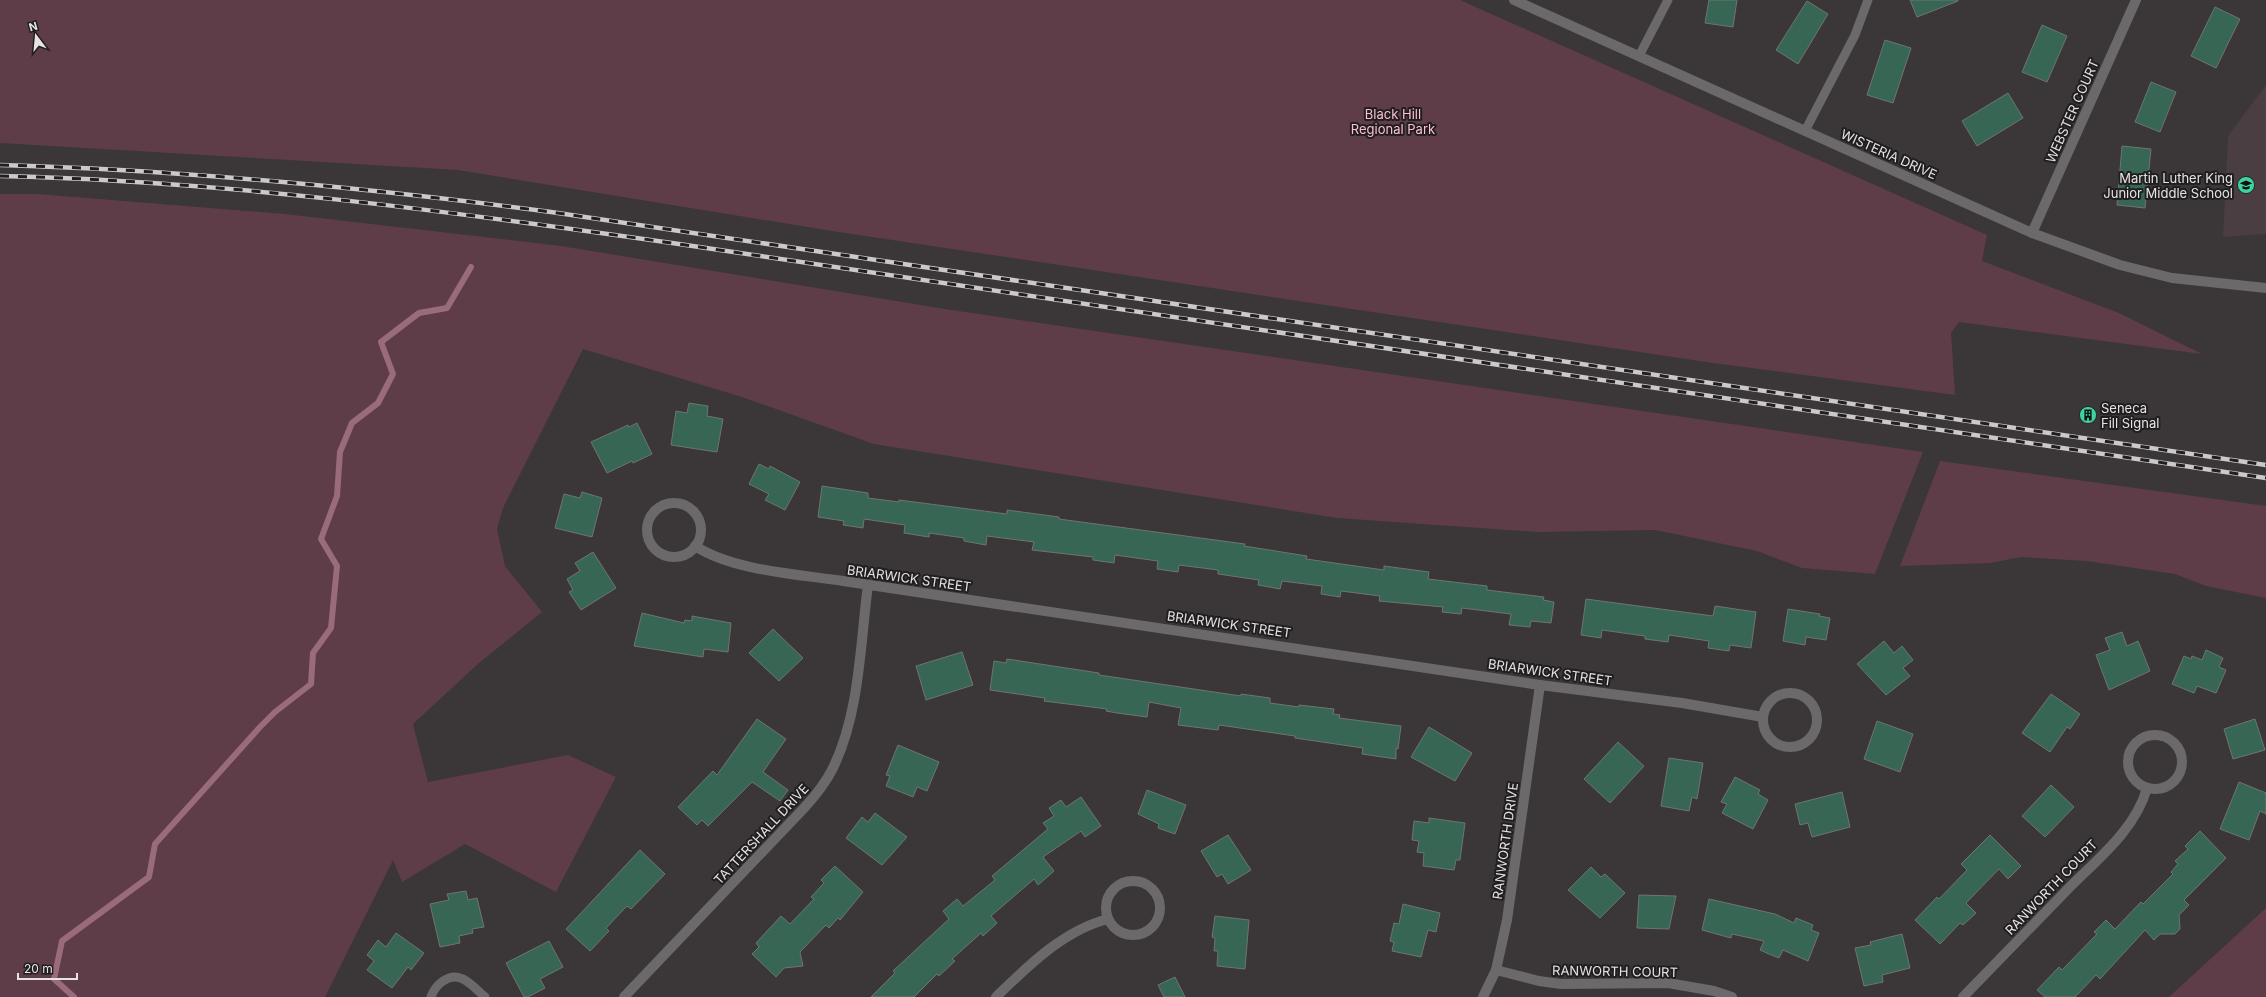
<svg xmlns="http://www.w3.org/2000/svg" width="2266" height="997" font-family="Inter,sans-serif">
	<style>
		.built { fill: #4a3e42 }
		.green { fill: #5e3d48 }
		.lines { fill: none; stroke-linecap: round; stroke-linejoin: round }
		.stream { stroke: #996b7b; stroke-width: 6 }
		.building { fill: #376754; stroke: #6f7472 }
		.service { stroke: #6c696a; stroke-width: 9 }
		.minor { stroke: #6c696a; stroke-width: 10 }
		.tertiary { stroke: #6c696a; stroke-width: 10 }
		.rail-casing { stroke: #ccc9ca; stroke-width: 4.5 }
		.rail { stroke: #211e1f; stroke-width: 3; stroke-dasharray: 9; stroke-linecap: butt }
		.labels { text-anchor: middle; stroke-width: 4; stroke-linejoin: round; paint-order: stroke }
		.street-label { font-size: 13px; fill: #e6e3e4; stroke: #211e1f }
		.park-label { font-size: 13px; fill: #fcbfd3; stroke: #211e1f }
		.poi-label { font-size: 13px; fill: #e6e3e4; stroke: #211e1f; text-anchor: end }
	</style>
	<rect width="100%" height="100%" fill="#3b3638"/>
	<polygon class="built" points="2266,85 2266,234 2223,237 2228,136"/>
	<g class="green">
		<polygon points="0,0 1460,0 1987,235 1982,261 2119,313 2202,354 1959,322 1951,333 1955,395 1713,363 832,231 458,170 0,143"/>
		<polygon points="0,194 38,194 285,214 561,246 945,309 1923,452 1875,574 1802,568 1757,551 1655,530 1538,532 1337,518 874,444 742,397 583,349 503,508 497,529 505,566 542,612 479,663 413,724 428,782 568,755 616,777 556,892 465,844 402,882 393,860 325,997 0,997"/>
		<polygon points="1940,461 2266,506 2266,598 2206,586 2175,574 2087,561 2021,557 1990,563 1900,566"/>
		<polygon points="2266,908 2266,997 2169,997"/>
	</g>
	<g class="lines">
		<polyline class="stream" points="74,997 54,979 62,941 149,877 155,844 260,727 275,712 311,684 313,653 331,628 337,566 321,539 337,496 340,452 352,423 378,403 393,374 381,342 419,313 447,308 471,267"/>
	</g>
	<g class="building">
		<polygon points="1709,0 1737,0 1733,27 1705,23"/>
		<polygon points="1910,0 1958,0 1958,1 1917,17"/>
		<polygon points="1807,1 1828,14 1798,64 1776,50"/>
		<polygon points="2215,7 2240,19 2216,68 2191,56"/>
		<polygon points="2042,25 2067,36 2047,82 2022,72"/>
		<polygon points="1885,40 1911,48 1893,103 1867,95"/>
		<polygon points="2151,82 2176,92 2160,132 2135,122"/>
		<polygon points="2008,93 2023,118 1977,146 1962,121"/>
		<polygon points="2122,146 2151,149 2145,208 2117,205"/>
		<polygon points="689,403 708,406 707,416 723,419 717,452 671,445 676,411 687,413"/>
		<polygon points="637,423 652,454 633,463 632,461 607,473 591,442 628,425 629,427"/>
		<polygon points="759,464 769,469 770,466 800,482 785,510 765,500 769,494 749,484"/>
		<polygon points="822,486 868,493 868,498 899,502 899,500 1007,514 1007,510 1059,517 1059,519 1245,544 1244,546 1307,556 1306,559 1384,570 1384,566 1429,572 1428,579 1487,586 1487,590 1544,597 1543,600 1554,602 1551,623 1531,621 1530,627 1509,625 1511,614 1462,608 1461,614 1442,612 1443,607 1379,601 1380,596 1341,591 1340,597 1321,594 1322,586 1282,581 1280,589 1258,585 1259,580 1218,574 1218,570 1179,565 1178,572 1157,569 1158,561 1115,555 1114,563 1093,560 1093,557 1032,550 1034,542 987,536 986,545 964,541 964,538 929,533 929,537 904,533 905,525 864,519 863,528 843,525 844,521 818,517"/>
		<polygon points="582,492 602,498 592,537 555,528 564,494 580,498"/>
		<polygon points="593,552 616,588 581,610 569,592 573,590 567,579 580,571 575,563"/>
		<polygon points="1586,599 1713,616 1715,606 1756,612 1751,648 1730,645 1729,651 1708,648 1709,641 1669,635 1668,642 1645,639 1645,636 1602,630 1601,638 1581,635"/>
		<polygon points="1788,609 1820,614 1819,616 1830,618 1826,640 1806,637 1805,645 1783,641"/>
		<polygon points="642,613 684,623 685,620 692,621 692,616 731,623 728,652 704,649 703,657 634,646"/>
		<polygon points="773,629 803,658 779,681 749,653"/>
		<polygon points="2122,632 2127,646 2138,641 2150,671 2109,690 2096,655 2110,650 2105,638"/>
		<polygon points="1884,641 1894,653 1902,646 1913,660 1903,668 1910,676 1886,695 1857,664"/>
		<polygon points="2206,650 2223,658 2219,667 2226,670 2216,693 2197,686 2194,693 2172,684 2184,656 2191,659 2192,656 2202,660"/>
		<polygon points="962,652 973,685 926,700 916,666"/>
		<polygon points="1007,659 1099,673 1099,675 1241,696 1241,694 1270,698 1270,703 1299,707 1299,705 1334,709 1333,714 1340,715 1339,718 1401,726 1398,749 1396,748 1396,759 1362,754 1363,748 1295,738 1295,736 1219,725 1218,730 1178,725 1181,708 1149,702 1147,717 1117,713 1106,711 1107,709 1044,701 1045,698 990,690 994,661 1006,663"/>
		<polygon points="2051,694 2080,714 2070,729 2067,727 2050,752 2022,733"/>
		<polygon points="757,719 786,739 763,772 788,790 780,801 752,782 708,826 702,820 697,825 678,807 713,771 717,775"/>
		<polygon points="2255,719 2265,750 2233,759 2224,729"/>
		<polygon points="1877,721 1913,734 1900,772 1864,759"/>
		<polygon points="1429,727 1472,753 1455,781 1411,757"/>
		<polygon points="1618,742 1644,766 1610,803 1584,779"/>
		<polygon points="898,745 939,762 927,791 917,787 913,797 886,786 890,776 886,775"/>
		<polygon points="1669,758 1703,763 1697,799 1692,797 1689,811 1661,806"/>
		<polygon points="1735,777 1760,790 1758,794 1768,800 1753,829 1722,813 1727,804 1721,802"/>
		<polygon points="2239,782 2266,793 2266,814 2260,811 2249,840 2220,829"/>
		<polygon points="2051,785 2074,807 2045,837 2022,816"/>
		<polygon points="1147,790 1186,805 1175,834 1158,828 1159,824 1138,814"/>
		<polygon points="1842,792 1850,827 1812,837 1808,823 1800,825 1795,804"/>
		<polygon points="1081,797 1101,826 1085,837 1081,831 1043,857 1054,871 1038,885 1034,879 991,916 997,923 983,936 981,933 952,959 955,961 939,976 937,974 914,997 871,997 895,973 893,971 949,919 943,911 957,899 963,906 995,880 992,876 1048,829 1043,823 1054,816 1049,808 1061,800 1066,807"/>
		<polygon points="875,813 907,837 882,865 846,838 862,817 868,822"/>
		<polygon points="1429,818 1465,823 1460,860 1456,860 1454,870 1423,866 1424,853 1417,852 1419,841 1412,840 1414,821 1429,823"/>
		<polygon points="2200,831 2226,858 2184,900 2189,905 2179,915 2180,929 2175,934 2160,934 2154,940 2145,930 2100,979 2096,975 2075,997 2045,997 2037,990 2059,967 2062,970 2097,934 2094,932 2106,920 2115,929 2141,902 2143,904 2173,874 2171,872 2178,864 2175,861 2188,849 2185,846"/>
		<polygon points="1228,835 1251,870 1228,884 1222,874 1217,877 1201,851"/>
		<polygon points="1990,835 2021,866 2008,879 1999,869 1966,903 1976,913 1963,925 1960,923 1940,944 1915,920 1937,897 1939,899 1967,870 1961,864"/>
		<polygon points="640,850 665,874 631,909 627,906 606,928 609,931 590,951 566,929"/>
		<polygon points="835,866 863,892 840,920 838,918 829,928 826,925 800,952 803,966 784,968 776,977 752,954 759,947 756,943 781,916 790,924 814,899 811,897 824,883 821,880"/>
		<polygon points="1591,867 1601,877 1605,874 1625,893 1600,918 1568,890"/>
		<polygon points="466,891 468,900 477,898 484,927 472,929 473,933 459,936 460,943 440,947 430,904 449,900 447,894"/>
		<polygon points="1639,895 1676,896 1669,929 1637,928"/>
		<polygon points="1709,899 1775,914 1794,923 1796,918 1813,925 1811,930 1819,933 1808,961 1783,950 1779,958 1769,954 1760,950 1764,941 1732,934 1731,938 1702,930"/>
		<polygon points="1403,904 1440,913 1436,932 1428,930 1421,957 1392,951 1394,942 1390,941 1394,923 1399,924"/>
		<polygon points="1215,916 1249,920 1245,969 1217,966 1218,951 1214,951 1215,938 1212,937"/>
		<polygon points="396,933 424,953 411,970 408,967 392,988 367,970 374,961 367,955 378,940 386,947"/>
		<polygon points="1902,934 1910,968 1882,975 1883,982 1864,986 1855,948 1871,945 1870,942"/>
		<polygon points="549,941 563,967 540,979 545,988 528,997 524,997 506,963"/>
		<polygon points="1175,977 1185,997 1164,997 1158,985"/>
	</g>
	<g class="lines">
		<g class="service">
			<polyline points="1639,56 1668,0"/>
			<polyline points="1805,131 1855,35 1868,0"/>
			<path d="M 431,997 C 435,985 449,972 463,979 C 471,983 478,991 485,997"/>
		</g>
		<g class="minor">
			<polyline points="2032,233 2136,0"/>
			<circle cx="674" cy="530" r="27"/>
			<path d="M 695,546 C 734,571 797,574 843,581 L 1540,685 L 1682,703 L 1763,717"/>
			<circle cx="1790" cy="720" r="27"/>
			<circle cx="2155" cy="762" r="27"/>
			<circle cx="1133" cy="908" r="27"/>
			<polyline points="1496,970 1539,981 1561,984 1668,983 1714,991 1732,997"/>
			<path d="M 624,997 L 805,807 C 816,795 826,782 833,768 C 860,712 860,645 868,585"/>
			<path d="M 996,997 C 1028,966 1064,930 1108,919"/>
			<polyline points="1483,997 1496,970 1507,920 1540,685"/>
			<path d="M 1963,997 C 1997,962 2031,927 2065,892 C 2095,861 2135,831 2147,788"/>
		</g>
		<polyline class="tertiary" points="1514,0 2032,233 2120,265 2172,278 2266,288"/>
		<g class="rail-casing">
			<g id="rail">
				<path d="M 0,165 C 185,170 368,188 551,212 L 2266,465"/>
				<path d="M 0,176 C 228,181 453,212 679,244 L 2266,478"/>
			</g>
		</g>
		<use href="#rail" class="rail"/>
	</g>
	<defs>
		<g id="school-disc" transform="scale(0.9)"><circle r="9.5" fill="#3ed4a2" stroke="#211e1f"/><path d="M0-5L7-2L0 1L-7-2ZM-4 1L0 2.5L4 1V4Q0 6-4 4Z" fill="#111"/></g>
		<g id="building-disc" transform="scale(0.9)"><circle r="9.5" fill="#3ed4a2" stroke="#211e1f"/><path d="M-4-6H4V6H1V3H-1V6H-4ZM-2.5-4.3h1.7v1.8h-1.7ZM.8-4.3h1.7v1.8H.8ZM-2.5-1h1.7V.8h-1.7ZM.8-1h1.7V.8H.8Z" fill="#111"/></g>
	</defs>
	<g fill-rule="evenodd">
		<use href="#school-disc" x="2246" y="185"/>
		<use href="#building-disc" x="2088" y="415"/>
	</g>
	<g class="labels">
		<g class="street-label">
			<text transform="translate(2072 111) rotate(-66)" y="5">WEBSTER COURT</text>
			<text transform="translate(1889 154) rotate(24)" y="5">WISTERIA DRIVE</text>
			<text transform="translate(909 578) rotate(8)" y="5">BRIARWICK STREET</text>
			<text transform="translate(1229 624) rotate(8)" y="5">BRIARWICK STREET</text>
			<text transform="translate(1550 672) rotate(8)" y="5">BRIARWICK STREET</text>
			<text transform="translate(761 834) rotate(-47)" y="5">TATTERSHALL DRIVE</text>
			<text transform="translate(1505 841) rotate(-82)" y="5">RANWORTH DRIVE</text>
			<text transform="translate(2051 887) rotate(-46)" y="5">RANWORTH COURT</text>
			<text transform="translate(1615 971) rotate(1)" y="5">RANWORTH COURT</text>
		</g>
		<g class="park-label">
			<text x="1393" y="119">Black Hill<tspan x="1393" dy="15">Regional Park</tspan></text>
		</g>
		<g class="poi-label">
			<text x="2233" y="183">Martin Luther King<tspan x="2233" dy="15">Junior Middle School</tspan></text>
			<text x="2101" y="413" text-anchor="start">Seneca<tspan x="2101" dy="15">Fill Signal</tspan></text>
		</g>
	</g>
	<g transform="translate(36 36) rotate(344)" stroke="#211e1f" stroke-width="3" paint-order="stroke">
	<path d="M0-3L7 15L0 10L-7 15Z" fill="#e6e3e4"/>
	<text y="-6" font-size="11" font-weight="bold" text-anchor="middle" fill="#e6e3e4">N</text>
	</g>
	<path d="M18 973v6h59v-6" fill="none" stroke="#e6e3e4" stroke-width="2"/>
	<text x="24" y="973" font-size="12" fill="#e6e3e4" stroke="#211e1f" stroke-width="3" paint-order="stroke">20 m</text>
</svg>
